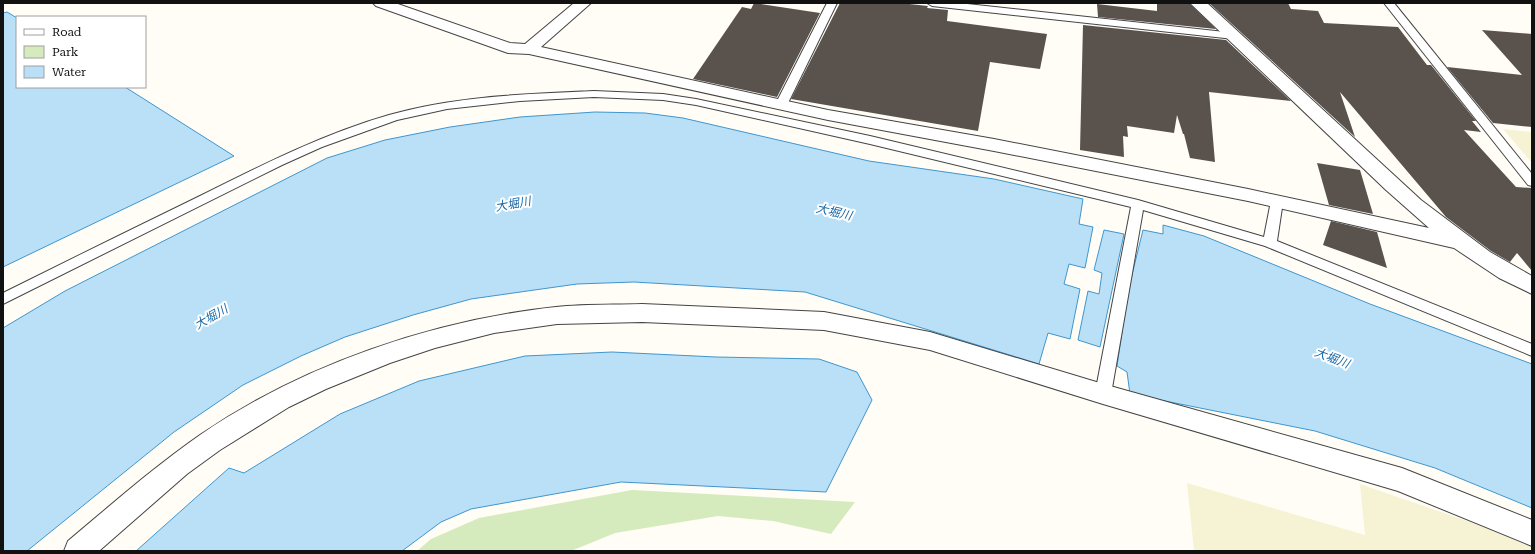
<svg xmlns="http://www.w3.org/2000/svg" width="1535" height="554" font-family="'Roboto Serif','Noto Sans JP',serif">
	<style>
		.farmland { fill: #f6f3d4 }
		.green { fill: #d5ebbd }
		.water { fill: #b9e0f7; stroke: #3f96cf }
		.building { fill: #5a524d }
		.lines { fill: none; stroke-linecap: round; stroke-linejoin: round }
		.service-casing { stroke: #444; stroke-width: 2 }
		.minor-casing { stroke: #444; stroke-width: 2 }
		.service { fill: #fff; fill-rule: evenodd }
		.minor { fill: #fff; fill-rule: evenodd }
		.labels { text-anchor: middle; stroke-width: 4; stroke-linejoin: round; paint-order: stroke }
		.water-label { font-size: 12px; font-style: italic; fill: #1768a6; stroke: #fff }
	</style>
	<rect width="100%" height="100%" fill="#fffdf5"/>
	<g class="farmland">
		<polygon points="1503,129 1532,132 1532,163"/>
		<polygon points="1187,483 1365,535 1360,484 1473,523 1532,547 1532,551 1194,551"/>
	</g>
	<polygon class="green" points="632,490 855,502 831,534 773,521 718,516 615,533 571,551 417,551 431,539 479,518"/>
	<g class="water">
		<polygon points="7,12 17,18 17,87 125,87 234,156 3,267 3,13"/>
		<polygon points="595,112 645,113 683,118 869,161 994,179 1083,199 1079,224 1093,227 1085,268 1069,264 1064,284 1080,289 1070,339 1048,333 1039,364 805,292 634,282 577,284 471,299 413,315 345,337 301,356 243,385 174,432 27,551 3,551 3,328 65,291 327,158 385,140 450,127 520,117"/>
		<polygon points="1163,225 1204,236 1370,304 1532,364 1532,508 1435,468 1315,431 1130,394 1127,372 1117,366 1128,291 1143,230 1163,234"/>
		<polygon points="1104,230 1124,234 1100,347 1078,340 1088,291 1099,294 1102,273 1094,270"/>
		<polygon points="612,352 716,357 819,359 857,372 872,400 826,492 621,482 471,509 441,522 402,551 136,551 229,468 244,473 340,414 419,381 525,356"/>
	</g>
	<g class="building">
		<polygon points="754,3 820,13 777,97 693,79 742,7 751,9"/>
		<polygon points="840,3 900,3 928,6 927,8 948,10 947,21 1047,34 1040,69 990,62 978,131 791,99"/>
		<polygon points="1157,3 1189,3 1216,29 1098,17 1097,4 1157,11"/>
		<polygon points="1209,3 1288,3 1291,9 1318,11 1324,23 1398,27 1427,65 1431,65 1476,121 1472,121 1481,132 1464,130 1516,187 1532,188 1532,271 1517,253 1510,262 1491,251 1446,217 1340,92 1355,137"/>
		<polygon points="1083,25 1226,40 1291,101 1209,92 1215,162 1190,158 1184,134 1183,134 1177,115 1174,133 1127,126 1128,137 1123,136 1124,157 1080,150"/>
		<polygon points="1482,30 1532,34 1532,127 1493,123 1447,67 1522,75"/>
		<polygon points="1317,163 1360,170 1373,214 1329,205"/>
		<polygon points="1331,221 1377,232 1387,268 1323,245"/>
	</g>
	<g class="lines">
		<g class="service-casing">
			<g id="service">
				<polygon points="827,3 837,3 787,105 785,107 777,107 775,105"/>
				<polygon points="927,3 958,3 1234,33 1239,36 1234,39 932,6"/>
				<polygon points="1384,3 1394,3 1532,174 1532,186 1528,185"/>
				<path d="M 594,91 L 663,94 L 696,99 L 870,136 L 1138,200 L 1264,237 L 1271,201 L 1272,198 L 1282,198 L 1283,201 L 1277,241 L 1532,344 L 1532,356 L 1265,246 L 1143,210 L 1111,394 L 1109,399 L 1103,400 L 1097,399 L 1095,394 L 1131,207 L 870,144 L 696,105 L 663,100 L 594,97 L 520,101 L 447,109 L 397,120 L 322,147 L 282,165 L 3,304 L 3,293 C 69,260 134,228 200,196 C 262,165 323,134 389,115 C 455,96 526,94 594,91 Z"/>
			</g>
		</g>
		<g class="minor-casing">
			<g id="minor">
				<polygon points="373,3 395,3 510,43 525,44 574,3 591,3 541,47 828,110 994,139 1248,189 1429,228 1386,190 1190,3 1207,3 1421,200 1490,252 1532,276 1532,294 1499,278 1454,248 1248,201 994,151 828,120 529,54 508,53 376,6"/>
				<path d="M 642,304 L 824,312 L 930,332 L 1103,384 L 1402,468 L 1532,520 L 1532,546 L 1398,491 L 1103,404 L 930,350 L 824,330 L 642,322 L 557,324 L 494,333 L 435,348 L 390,363 L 326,389 L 289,407 L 220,450 L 187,474 L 99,551 L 64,551 L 68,541 C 111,505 154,467 200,435 C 302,365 433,320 556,307 C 584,304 613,305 642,304 Z"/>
			</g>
		</g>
		<use href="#service" class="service"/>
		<use href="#minor" class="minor"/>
	</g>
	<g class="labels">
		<g class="water-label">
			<text transform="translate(513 204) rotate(-10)" y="4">大堀川</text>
			<text transform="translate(834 212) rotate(13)" y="4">大堀川</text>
			<text transform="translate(211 317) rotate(-30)" y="4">大堀川</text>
			<text transform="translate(1332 358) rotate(21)" y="4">大堀川</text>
		</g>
	</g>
	<rect width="1535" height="554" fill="none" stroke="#111111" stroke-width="8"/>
	<rect x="16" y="16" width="130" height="72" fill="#ffffff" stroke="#a0a0a0"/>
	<rect x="24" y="29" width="20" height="6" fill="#ffffff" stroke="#a0a0a0"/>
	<text x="52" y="36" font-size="12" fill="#111111">Road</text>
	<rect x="24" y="46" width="20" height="12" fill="#d5ebbd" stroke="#a0a0a0"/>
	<text x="52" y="56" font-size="12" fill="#111111">Park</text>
	<rect x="24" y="66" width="20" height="12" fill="#b9e0f7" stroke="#a0a0a0"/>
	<text x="52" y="76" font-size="12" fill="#111111">Water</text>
</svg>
